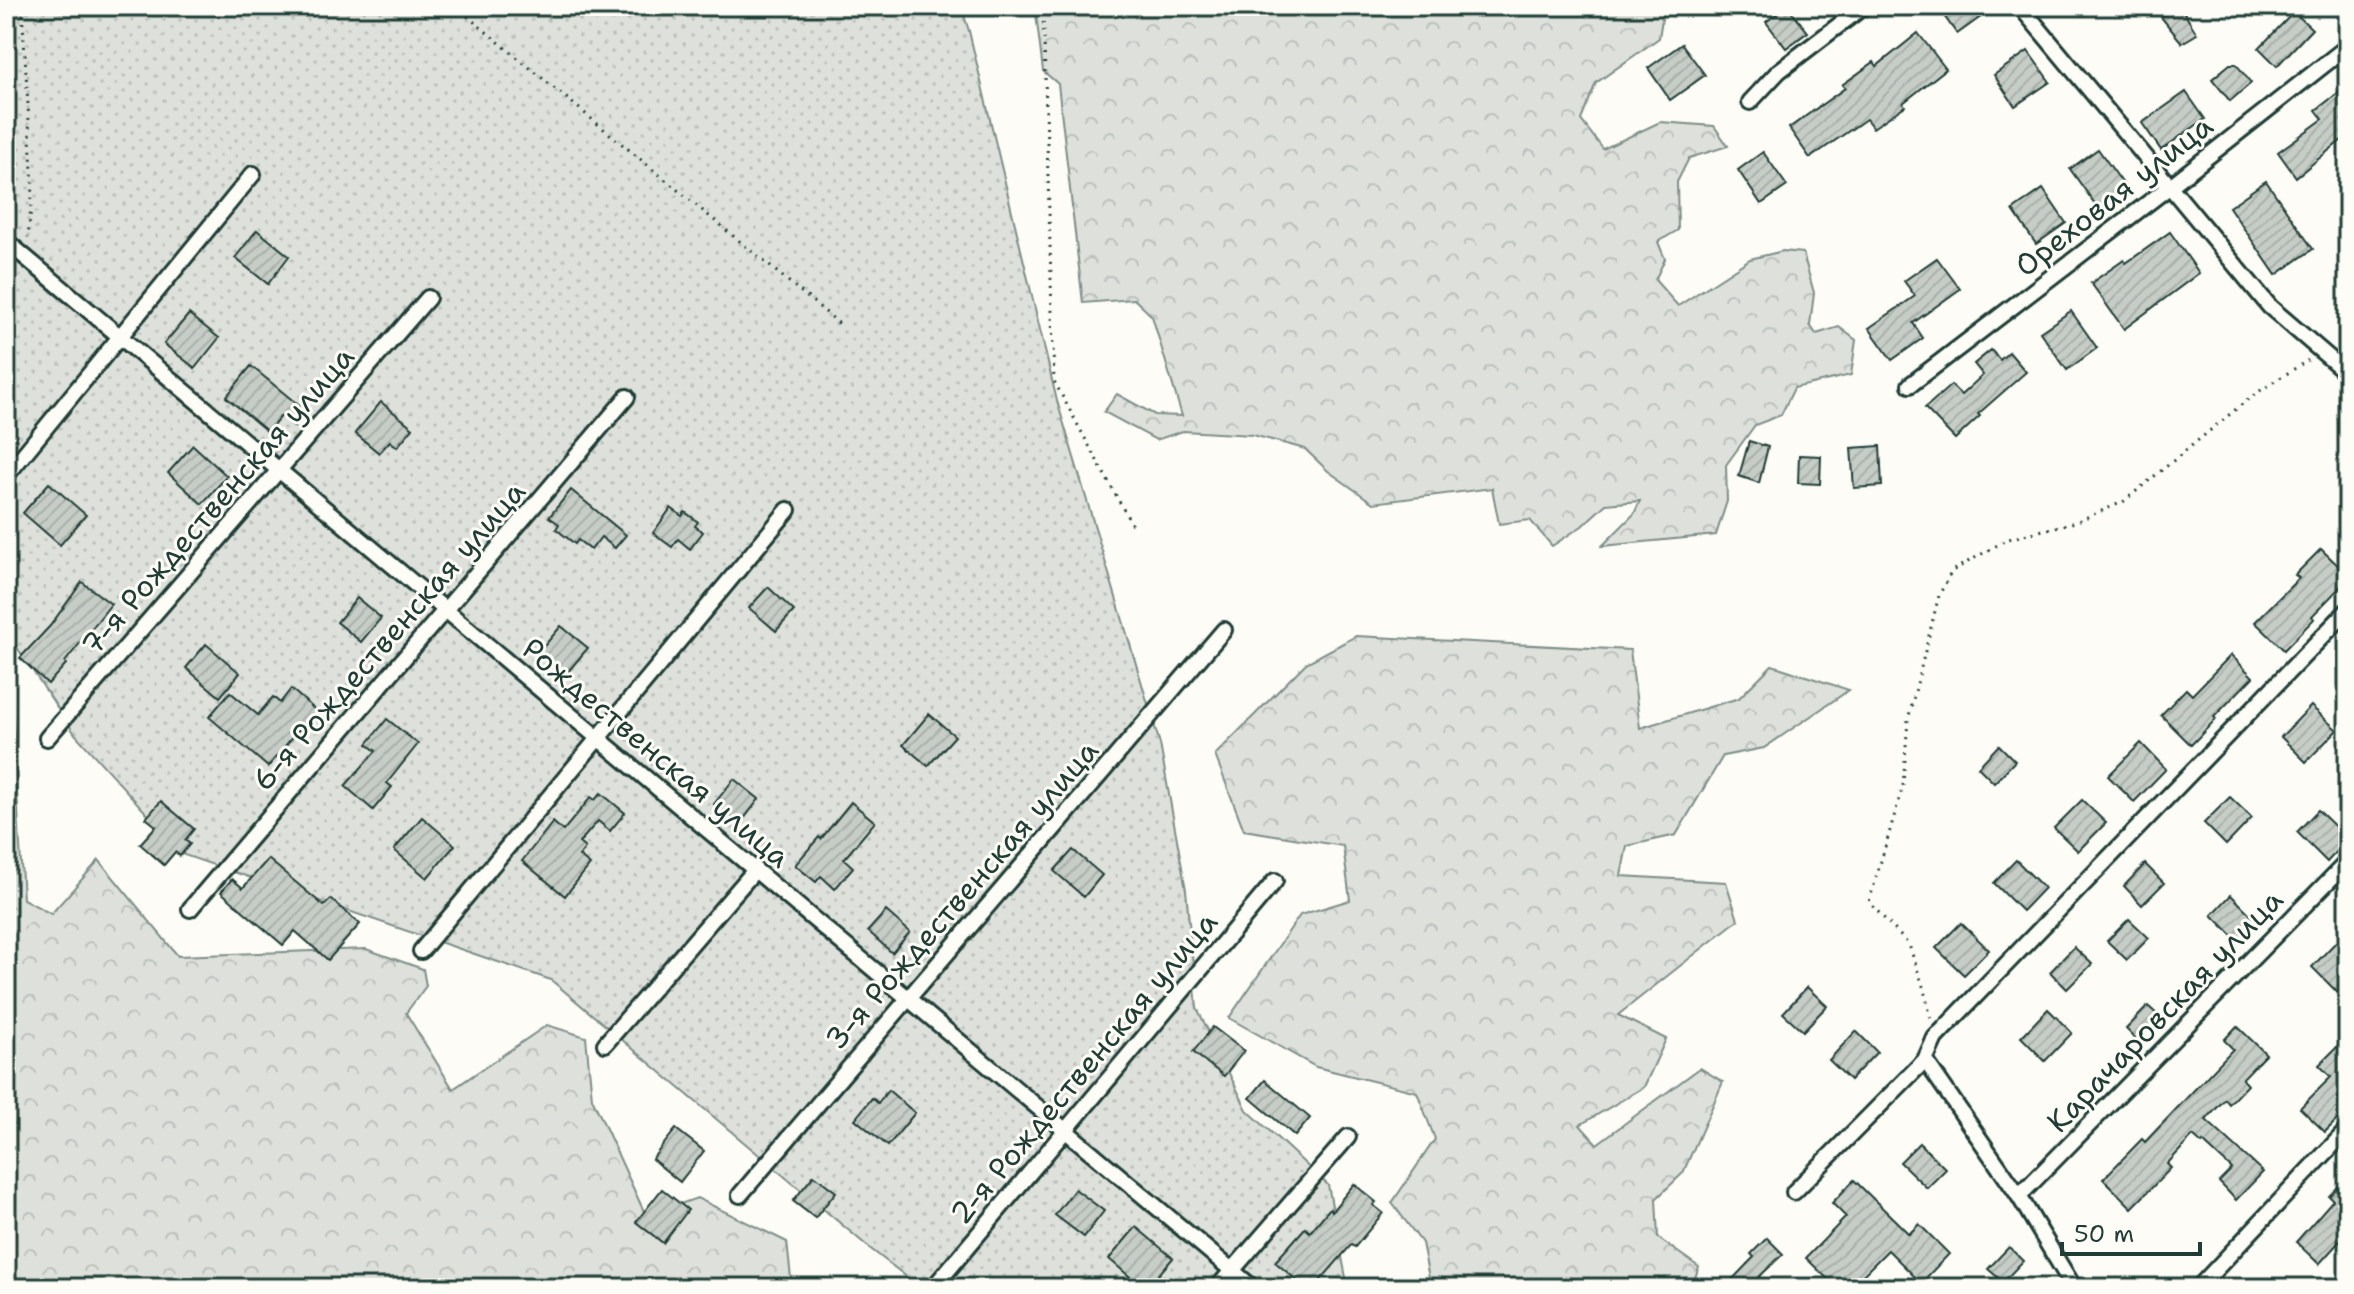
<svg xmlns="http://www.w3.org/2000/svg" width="2354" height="1294" font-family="'Shantell Sans',sans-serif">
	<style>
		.grass { fill: url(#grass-dots); stroke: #7e8e88; stroke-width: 2 }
		.forest { fill: url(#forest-crowns); stroke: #7e8e88; stroke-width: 2 }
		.building { fill: url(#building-hatch); stroke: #1f3d34; stroke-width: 2 }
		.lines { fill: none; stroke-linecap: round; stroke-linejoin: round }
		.street-casing { stroke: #1f3d34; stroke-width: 20 }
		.path { stroke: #1f3d34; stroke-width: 3; stroke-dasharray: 2 6; stroke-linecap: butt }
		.street { stroke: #fdfcf7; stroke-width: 14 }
		.labels { text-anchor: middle; stroke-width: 6; stroke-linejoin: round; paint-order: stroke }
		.street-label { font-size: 30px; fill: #1f3d34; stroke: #fdfcf7 }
	</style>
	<defs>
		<pattern id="grass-dots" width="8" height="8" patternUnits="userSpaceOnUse" patternTransform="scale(2)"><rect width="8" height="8" fill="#dde0db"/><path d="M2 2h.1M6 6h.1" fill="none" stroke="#bdc1bd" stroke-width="1.8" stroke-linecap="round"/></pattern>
		<pattern id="forest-crowns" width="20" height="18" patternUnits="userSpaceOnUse" patternTransform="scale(2)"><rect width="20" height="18" fill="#dde0db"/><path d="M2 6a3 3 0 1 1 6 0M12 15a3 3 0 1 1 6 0" fill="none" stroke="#bdc1bd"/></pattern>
		<pattern id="building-hatch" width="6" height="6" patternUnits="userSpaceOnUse" patternTransform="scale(2)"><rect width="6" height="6" fill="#c6cdc7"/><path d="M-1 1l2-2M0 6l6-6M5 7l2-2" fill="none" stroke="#aab1ac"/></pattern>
	</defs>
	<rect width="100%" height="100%" fill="#fdfcf7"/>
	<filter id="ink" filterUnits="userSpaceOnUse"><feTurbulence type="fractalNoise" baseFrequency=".0125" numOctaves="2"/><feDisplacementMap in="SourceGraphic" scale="16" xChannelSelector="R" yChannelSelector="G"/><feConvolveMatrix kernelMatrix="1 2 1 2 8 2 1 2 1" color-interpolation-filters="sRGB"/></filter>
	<g filter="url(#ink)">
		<polygon class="grass" points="6,6 961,6 969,31 1057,401 1160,744 1186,890 1197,1008 1247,1110 1328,1185 1348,1288 921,1288 872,1250 551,980 184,855 75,734 6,631"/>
		<g class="forest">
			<polygon points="1035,6 1664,6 1659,38 1596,83 1581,120 1603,149 1660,122 1714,126 1728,146 1689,158 1677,182 1678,230 1658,242 1665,259 1655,280 1678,306 1750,259 1783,251 1803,253 1814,293 1810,325 1816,334 1839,327 1856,340 1851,375 1794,388 1781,415 1755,425 1726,465 1727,501 1716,535 1602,546 1634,514 1640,501 1606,504 1582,526 1552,546 1530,520 1499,524 1492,488 1373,503 1328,471 1305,449 1253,435 1183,431 1156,440 1104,412 1117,394 1155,415 1182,416 1152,316 1134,299 1083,303 1058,84 1043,71"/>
			<polygon points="1356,636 1630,650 1640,728 1739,698 1772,665 1849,690 1764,748 1723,756 1676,835 1627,846 1621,876 1726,882 1738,920 1618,1015 1666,1039 1644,1087 1580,1125 1597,1144 1700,1068 1723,1082 1683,1173 1656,1199 1658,1238 1699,1267 1691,1288 1431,1288 1422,1243 1392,1203 1435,1139 1417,1092 1316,1067 1229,1018 1300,915 1350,900 1343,846 1244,830 1215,755 1306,663"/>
			<polygon points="6,695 12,703 23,899 51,914 99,860 178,956 366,949 423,969 426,986 406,1013 453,1089 547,1025 586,1037 592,1098 646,1216 697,1198 787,1242 791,1278 819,1288 6,1288"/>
		</g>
		<g class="building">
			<polygon points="1787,6 1808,32 1786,48 1766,22"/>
			<polygon points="1937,6 1975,6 1982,16 1957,34"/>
			<polygon points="2180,6 2197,34 2182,43 2161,17"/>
			<polygon points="2294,12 2312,29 2277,66 2259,48"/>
			<polygon points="1918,33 1946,69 1903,103 1905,106 1873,128 1866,119 1810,158 1789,128 1845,88 1842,85 1874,62 1877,66"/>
			<polygon points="1682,44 1705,75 1670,100 1648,68"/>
			<polygon points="2028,51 2050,82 2015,106 1994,75"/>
			<polygon points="2230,64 2236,64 2251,83 2230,101 2212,79"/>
			<polygon points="2342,90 2348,99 2348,135 2296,177 2278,152 2323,119 2316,110"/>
			<polygon points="2186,92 2205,119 2161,150 2142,123"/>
			<polygon points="2098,149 2126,188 2098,208 2070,169"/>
			<polygon points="1763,152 1787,186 1761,204 1738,170"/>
			<polygon points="2266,181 2313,249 2276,275 2229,207"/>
			<polygon points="2043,189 2066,223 2036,244 2013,210"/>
			<polygon points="257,230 289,256 268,284 235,258"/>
			<polygon points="2170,232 2199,273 2124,329 2091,283 2124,260 2126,263"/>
			<polygon points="1937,258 1960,289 1913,323 1923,338 1892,360 1869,328 1915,296 1904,281"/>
			<polygon points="2071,311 2097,348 2067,370 2040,332"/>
			<polygon points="189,314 219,338 195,368 164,344"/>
			<polygon points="1991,350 2000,360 2009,352 2026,372 1978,414 1980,416 1955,439 1925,408 1951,385 1961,395 1983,375 1974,364"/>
			<polygon points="251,366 307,412 294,427 281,416 268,432 226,397"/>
			<polygon points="381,402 413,428 397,447 390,441 379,453 355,433"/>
			<polygon points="1749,441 1768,447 1759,483 1739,476"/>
			<polygon points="193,445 227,476 202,504 168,473"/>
			<polygon points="1880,446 1882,486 1854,488 1851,448"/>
			<polygon points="1799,455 1821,456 1820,484 1798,483"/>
			<polygon points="49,483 86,515 60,545 23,513"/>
			<polygon points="571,490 626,535 615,548 601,537 591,550 578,540 575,544 556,529 559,524 549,517"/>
			<polygon points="671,508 682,516 685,512 698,522 695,526 703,532 690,549 678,539 672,547 653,533"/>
			<polygon points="2321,549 2348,575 2348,579 2312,616 2314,619 2284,650 2255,622 2299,578 2295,575"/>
			<polygon points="82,582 111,604 65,662 66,664 48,684 20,658 50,626"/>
			<polygon points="768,587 794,611 776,631 749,608"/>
			<polygon points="357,598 381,618 361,642 337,622"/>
			<polygon points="561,626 588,648 566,674 539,652"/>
			<polygon points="206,644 240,673 220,697 186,668"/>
			<polygon points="2231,655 2253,677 2214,717 2216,719 2191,745 2161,715 2186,689 2192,695"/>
			<polygon points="291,689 319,713 308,726 304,723 268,767 209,717 230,692 258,715 273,697 280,703"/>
			<polygon points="2311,706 2337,730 2306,762 2281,737"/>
			<polygon points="929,714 955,736 928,766 903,745"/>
			<polygon points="387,719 418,744 387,783 392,787 373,810 345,786 376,751 367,744"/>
			<polygon points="2141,743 2166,769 2134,802 2108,776"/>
			<polygon points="1999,745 2015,761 1994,783 1978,767"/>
			<polygon points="734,779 759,799 740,824 714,804"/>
			<polygon points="601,793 625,813 610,831 598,821 579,843 585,848 579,856 590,865 565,896 522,861 553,822 563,831 591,797 595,800"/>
			<polygon points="2230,797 2252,818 2226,845 2204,823"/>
			<polygon points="2082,800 2106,823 2078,851 2054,828"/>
			<polygon points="161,801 194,829 185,840 190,844 180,856 175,852 164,865 140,844 156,826 146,818"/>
			<polygon points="851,802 875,822 844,859 853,867 835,889 821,876 816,882 795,865 819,837 821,839"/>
			<polygon points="2318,810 2348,839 2327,862 2297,832"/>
			<polygon points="422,817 455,845 427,878 394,850"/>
			<polygon points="1073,850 1102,875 1084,897 1054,871"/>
			<polygon points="268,859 324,906 331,899 360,924 328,960 295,931 283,945 221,892 232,879 243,888"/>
			<polygon points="2016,860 2044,888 2022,911 1994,883"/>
			<polygon points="2145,864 2164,883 2142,905 2124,886"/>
			<polygon points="2231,895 2257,921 2238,941 2212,915"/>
			<polygon points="886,911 910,932 892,953 868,931"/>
			<polygon points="2129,919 2149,938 2127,960 2107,941"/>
			<polygon points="1961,923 1989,950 1964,975 1936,948"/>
			<polygon points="2336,942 2348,954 2348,985 2339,994 2312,967"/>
			<polygon points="2074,947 2092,964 2067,989 2050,972"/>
			<polygon points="1807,987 1827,1006 1803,1031 1783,1013"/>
			<polygon points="2148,1006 2160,1017 2137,1040 2126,1029"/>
			<polygon points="2048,1009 2072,1033 2045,1061 2021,1037"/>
			<polygon points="2237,1026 2266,1054 2242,1079 2247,1085 2229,1104 2225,1099 2206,1120 2263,1172 2236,1200 2219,1182 2232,1169 2203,1142 2202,1144 2193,1136 2167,1164 2171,1168 2132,1208 2103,1179 2142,1139 2145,1142 2233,1049 2224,1040"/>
			<polygon points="1213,1027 1244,1051 1224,1076 1193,1052"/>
			<polygon points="1856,1031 1877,1052 1850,1080 1829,1060"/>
			<polygon points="2348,1036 2348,1086 2337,1097 2348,1109 2325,1132 2300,1108 2331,1077 2319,1065"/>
			<polygon points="1265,1080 1310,1118 1295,1136 1250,1098"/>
			<polygon points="888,1090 915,1113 888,1146 855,1119 872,1098 878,1103"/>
			<polygon points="676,1129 704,1151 680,1182 652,1159"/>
			<polygon points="1919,1143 1946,1169 1927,1188 1900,1162"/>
			<polygon points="814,1175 836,1192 815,1218 793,1201"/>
			<polygon points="2348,1177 2348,1232 2319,1264 2296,1242 2333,1200 2329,1196"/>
			<polygon points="1854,1180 1909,1234 1919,1224 1949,1254 1921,1283 1888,1250 1850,1288 1837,1288 1806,1258 1846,1217 1832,1203"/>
			<polygon points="1354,1184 1376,1202 1373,1205 1383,1213 1355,1247 1351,1245 1314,1288 1306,1288 1275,1262 1305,1228 1310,1232 1330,1208 1332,1211"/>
			<polygon points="662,1189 688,1210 663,1243 636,1222"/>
			<polygon points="1075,1189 1104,1211 1084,1237 1055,1215"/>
			<polygon points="1136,1227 1173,1258 1147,1288 1143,1288 1109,1259"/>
			<polygon points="1767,1238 1783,1254 1757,1279 1767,1288 1724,1288 1754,1257 1751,1254"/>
			<polygon points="2009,1247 2023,1261 2003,1282 1988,1269"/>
		</g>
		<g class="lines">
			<g class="street-casing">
				<g id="street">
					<polyline points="2020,6 2270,307 2348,374"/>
					<polyline points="1750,102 1779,71 1864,6"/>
					<polyline points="6,241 1253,1288"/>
					<polyline points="1910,385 2169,187 2348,46"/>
					<polyline points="6,476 253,174"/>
					<polyline points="47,738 428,298"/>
					<polyline points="190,909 627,397"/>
					<polyline points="421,951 788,510"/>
					<polyline points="605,1044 755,870"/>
					<polyline points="1925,1060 2019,1196 2074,1288"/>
					<polyline points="1794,1192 1925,1060 1935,1038 2348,610"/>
					<polyline points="740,1195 1224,630"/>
					<polyline points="2019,1196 2348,861"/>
					<polyline points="933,1288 1275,881"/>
					<polyline points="1217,1288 1348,1137"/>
					<polyline points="2198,1288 2348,1129"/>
				</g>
			</g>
			<g class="path">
				<polyline points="22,6 33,187 28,238"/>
				<polyline points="455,6 841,325"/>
				<polyline points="1043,6 1054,381 1133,527"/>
				<polyline points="1931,1018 1923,986 1909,945 1869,902 1903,786 1908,720 1939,595 1952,571 2008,539 2075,522 2123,502 2252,396 2308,360"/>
			</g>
			<use href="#street" class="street"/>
		</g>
	</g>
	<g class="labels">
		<g class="street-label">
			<text transform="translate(2114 196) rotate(-38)" y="10">Ореховая улица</text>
			<text transform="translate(218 501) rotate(-49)" y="10">7-я Рождественская улица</text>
			<text transform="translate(389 636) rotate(-49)" y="10">6-я Рождественская улица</text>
			<text transform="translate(656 753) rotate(40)" y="10">Рождественская улица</text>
			<text transform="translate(962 895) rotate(-49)" y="10">3-я Рождественская улица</text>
			<text transform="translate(2165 1011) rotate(-46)" y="10">Карачаровская улица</text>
			<text transform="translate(1084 1068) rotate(-50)" y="10">2-я Рождественская улица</text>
		</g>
	</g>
	<rect width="2354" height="1294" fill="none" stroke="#fdfcf7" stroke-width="32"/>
	<rect x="16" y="16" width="2322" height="1262" fill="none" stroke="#1f3d34" stroke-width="3" filter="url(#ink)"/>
	<path d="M2062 1242v12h138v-12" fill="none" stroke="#1f3d34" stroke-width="4"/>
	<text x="2074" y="1242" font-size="24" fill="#1f3d34" stroke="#fdfcf7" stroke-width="6" paint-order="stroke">50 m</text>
</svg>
